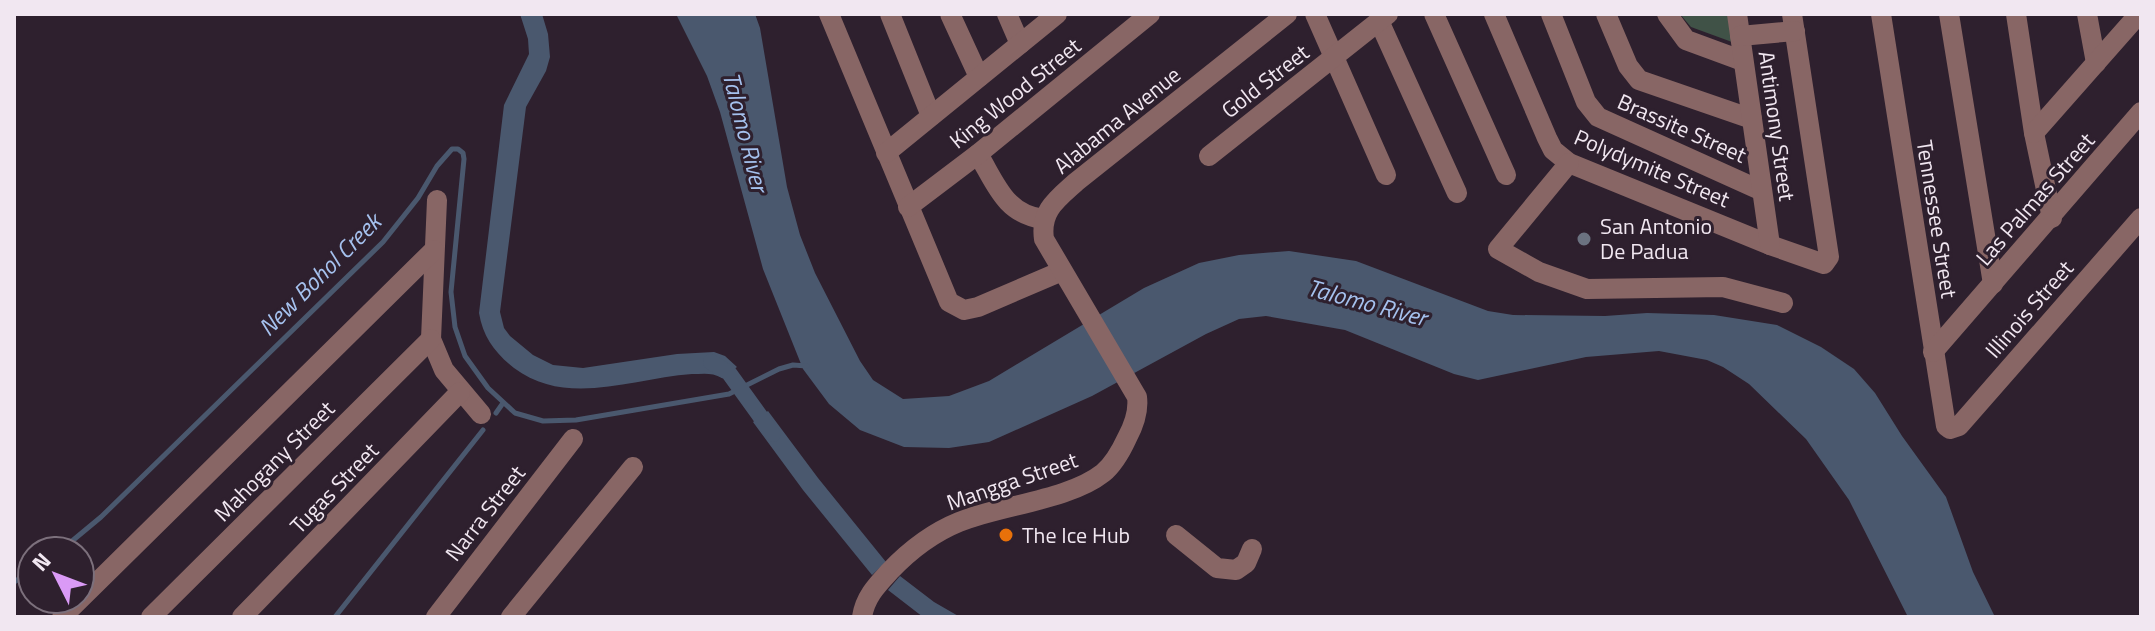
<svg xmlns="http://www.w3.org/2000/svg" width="2155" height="631" font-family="'Titillium Web',sans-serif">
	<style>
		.green { fill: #405247 }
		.water { fill: #4a586e }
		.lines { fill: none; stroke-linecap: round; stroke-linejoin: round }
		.stream { stroke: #4a586e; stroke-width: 5 }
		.canal { stroke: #4a586e; stroke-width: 16 }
		.minor { stroke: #886665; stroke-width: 20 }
		.worship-dot { fill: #6b7280; stroke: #2e202e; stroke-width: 3 }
		.food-dot { fill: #e8710a; stroke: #2e202e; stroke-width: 3 }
		.labels { text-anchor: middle; stroke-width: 6; stroke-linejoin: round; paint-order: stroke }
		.street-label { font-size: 22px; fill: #f1e7f1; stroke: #2e202e }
		.poi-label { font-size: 22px; fill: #f1e7f1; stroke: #2e202e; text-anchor: start }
		.water-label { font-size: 24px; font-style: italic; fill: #a5c1ee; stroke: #2e202e }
	</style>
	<rect width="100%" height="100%" fill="#2e202e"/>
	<polygon class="green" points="1680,14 1728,14 1732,42 1691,27"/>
	<g class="water">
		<path d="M 520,14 L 542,14 L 548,34 L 550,57 L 546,71 L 526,107 L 500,312 L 504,328 L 510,336 L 533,355 L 553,365 L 583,368 L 677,354 L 714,352 L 725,356 L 737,367 L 722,378 C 712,372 703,374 692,374 C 633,378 567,408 514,368 C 495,353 483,337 479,313 L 504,105 L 529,54 L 528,39 Z"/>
		<polygon points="676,14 755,14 760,28 787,187 800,235 815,273 860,361 873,380 903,399 949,396 989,381 1144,288 1199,263 1239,255 1289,251 1356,261 1488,311 1513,315 1605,316 1647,313 1714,315 1777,325 1821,347 1854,369 1875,393 1902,436 1946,497 1973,572 1995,617 1908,617 1849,500 1806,439 1749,384 1723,367 1707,360 1659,351 1586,357 1478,380 1454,374 1345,330 1266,316 1239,319 1206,334 1092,396 989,442 949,448 904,447 860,430 829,404 803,369 763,269 720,112 707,76"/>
		<polygon points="768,411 818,478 886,562 872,575 803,490 753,422"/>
		<polygon points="900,576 934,602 960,617 923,617 888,590"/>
	</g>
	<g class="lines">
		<g class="stream">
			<polyline points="496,413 503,403"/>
			<polyline points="60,551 101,517 383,242 418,198 437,166 452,149 458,149 463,153 464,159 451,292 455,327 465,356 488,388 515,413 543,421 576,420 729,394 779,369 793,365 807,366"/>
			<polyline points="14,582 32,571"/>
			<polyline points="335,617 483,430"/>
		</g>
		<polyline class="canal" points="711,362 729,373 773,434"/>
		<g class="minor">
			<polyline points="829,14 949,302 964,310 978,307 1062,271"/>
			<polyline points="890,14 931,116"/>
			<polyline points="950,14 979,77"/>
			<polyline points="1007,14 1020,44"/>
			<polyline points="1315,14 1386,175"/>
			<polyline points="1434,14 1506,175"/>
			<polyline points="1494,14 1547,138 1553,150 1569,163 1770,245 1824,264 1829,257 1792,14"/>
			<polyline points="1551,14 1586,102 1598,117 1762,191"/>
			<polyline points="1606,14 1628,66 1639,80 1752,119"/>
			<polyline points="1667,14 1686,40 1743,61"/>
			<polyline points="1737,14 1770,245"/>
			<polyline points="1881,14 1946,426 1950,429 1959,426 2141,218"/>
			<polyline points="1949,14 1993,284"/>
			<polyline points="2016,14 2034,133 2052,218"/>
			<polyline points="2087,14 2096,63"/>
			<polyline points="1379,21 1457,193"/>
			<polyline points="1740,36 1795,31"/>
			<polyline points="2034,133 2139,14"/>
			<polyline points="886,153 1057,14"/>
			<path d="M 978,154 C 996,184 1005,214 1043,219"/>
			<polyline points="1209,156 1388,14"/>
			<polyline points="1569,163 1498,249 1539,272 1587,289 1723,287 1783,303"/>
			<polyline points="437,200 431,339 444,370 481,414"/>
			<polyline points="908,207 978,154 1150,14"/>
			<polyline points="1933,352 2141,112"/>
			<polyline points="1176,535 1217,568 1236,570 1246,563 1252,549"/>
			<polyline points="62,617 434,250"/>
			<polyline points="151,617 431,339"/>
			<polyline points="242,617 460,392"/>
			<polyline points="436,617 573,439"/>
			<polyline points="511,617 633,467"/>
			<path d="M 862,617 C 865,597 877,585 890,571 C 910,550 932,533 959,522 C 1001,505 1069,500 1103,473 C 1114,464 1121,451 1127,438 C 1134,425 1139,412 1137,397 L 1044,239 C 1040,211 1056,200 1076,182 L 1287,14"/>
		</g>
	</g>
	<circle class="worship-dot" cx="1584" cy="239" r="8"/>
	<circle class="food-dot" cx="1006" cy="535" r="8"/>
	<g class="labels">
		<g class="street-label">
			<text transform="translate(1265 81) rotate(-38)" y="8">Gold Street</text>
			<text transform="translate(1015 93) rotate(-39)" y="8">King Wood Street</text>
			<text transform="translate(1117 120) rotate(-39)" y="8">Alabama Avenue</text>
			<text transform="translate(1777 126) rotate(82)" y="8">Antimony Street</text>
			<text transform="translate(1682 128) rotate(24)" y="8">Brassite Street</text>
			<text transform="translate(1652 168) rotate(23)" y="8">Polydymite Street</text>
			<text transform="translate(2035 199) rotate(-49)" y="8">Las Palmas Street</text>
			<text transform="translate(1937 219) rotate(81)" y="8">Tennessee Street</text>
			<text transform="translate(2029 309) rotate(-49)" y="8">Illinois Street</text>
			<text transform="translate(274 461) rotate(-45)" y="8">Mahogany Street</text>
			<text transform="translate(1012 481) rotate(-19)" y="8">Mangga Street</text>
			<text transform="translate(334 488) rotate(-46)" y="8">Tugas Street</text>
			<text transform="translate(485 513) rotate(-52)" y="8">Narra Street</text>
		</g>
		<g class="poi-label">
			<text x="1600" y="234">San Antonio<tspan x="1600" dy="25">De Padua</tspan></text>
			<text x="1022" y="543">The Ice Hub</text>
		</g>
		<g class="water-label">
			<text transform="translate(745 132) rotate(76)" y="8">Talomo River</text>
			<text transform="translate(320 275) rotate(-45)" y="8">New Bohol Creek</text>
			<text transform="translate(1367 303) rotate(15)" y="8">Talomo River</text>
		</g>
	</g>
	<rect width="2155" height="631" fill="none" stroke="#f1e7f1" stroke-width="32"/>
	<g transform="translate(56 575) rotate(312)"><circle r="38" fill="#2e202e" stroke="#7c707c" stroke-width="2"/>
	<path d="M0-6L14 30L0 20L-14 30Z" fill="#da9af6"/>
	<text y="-12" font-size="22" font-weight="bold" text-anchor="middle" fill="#f1e7f1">N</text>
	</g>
</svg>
